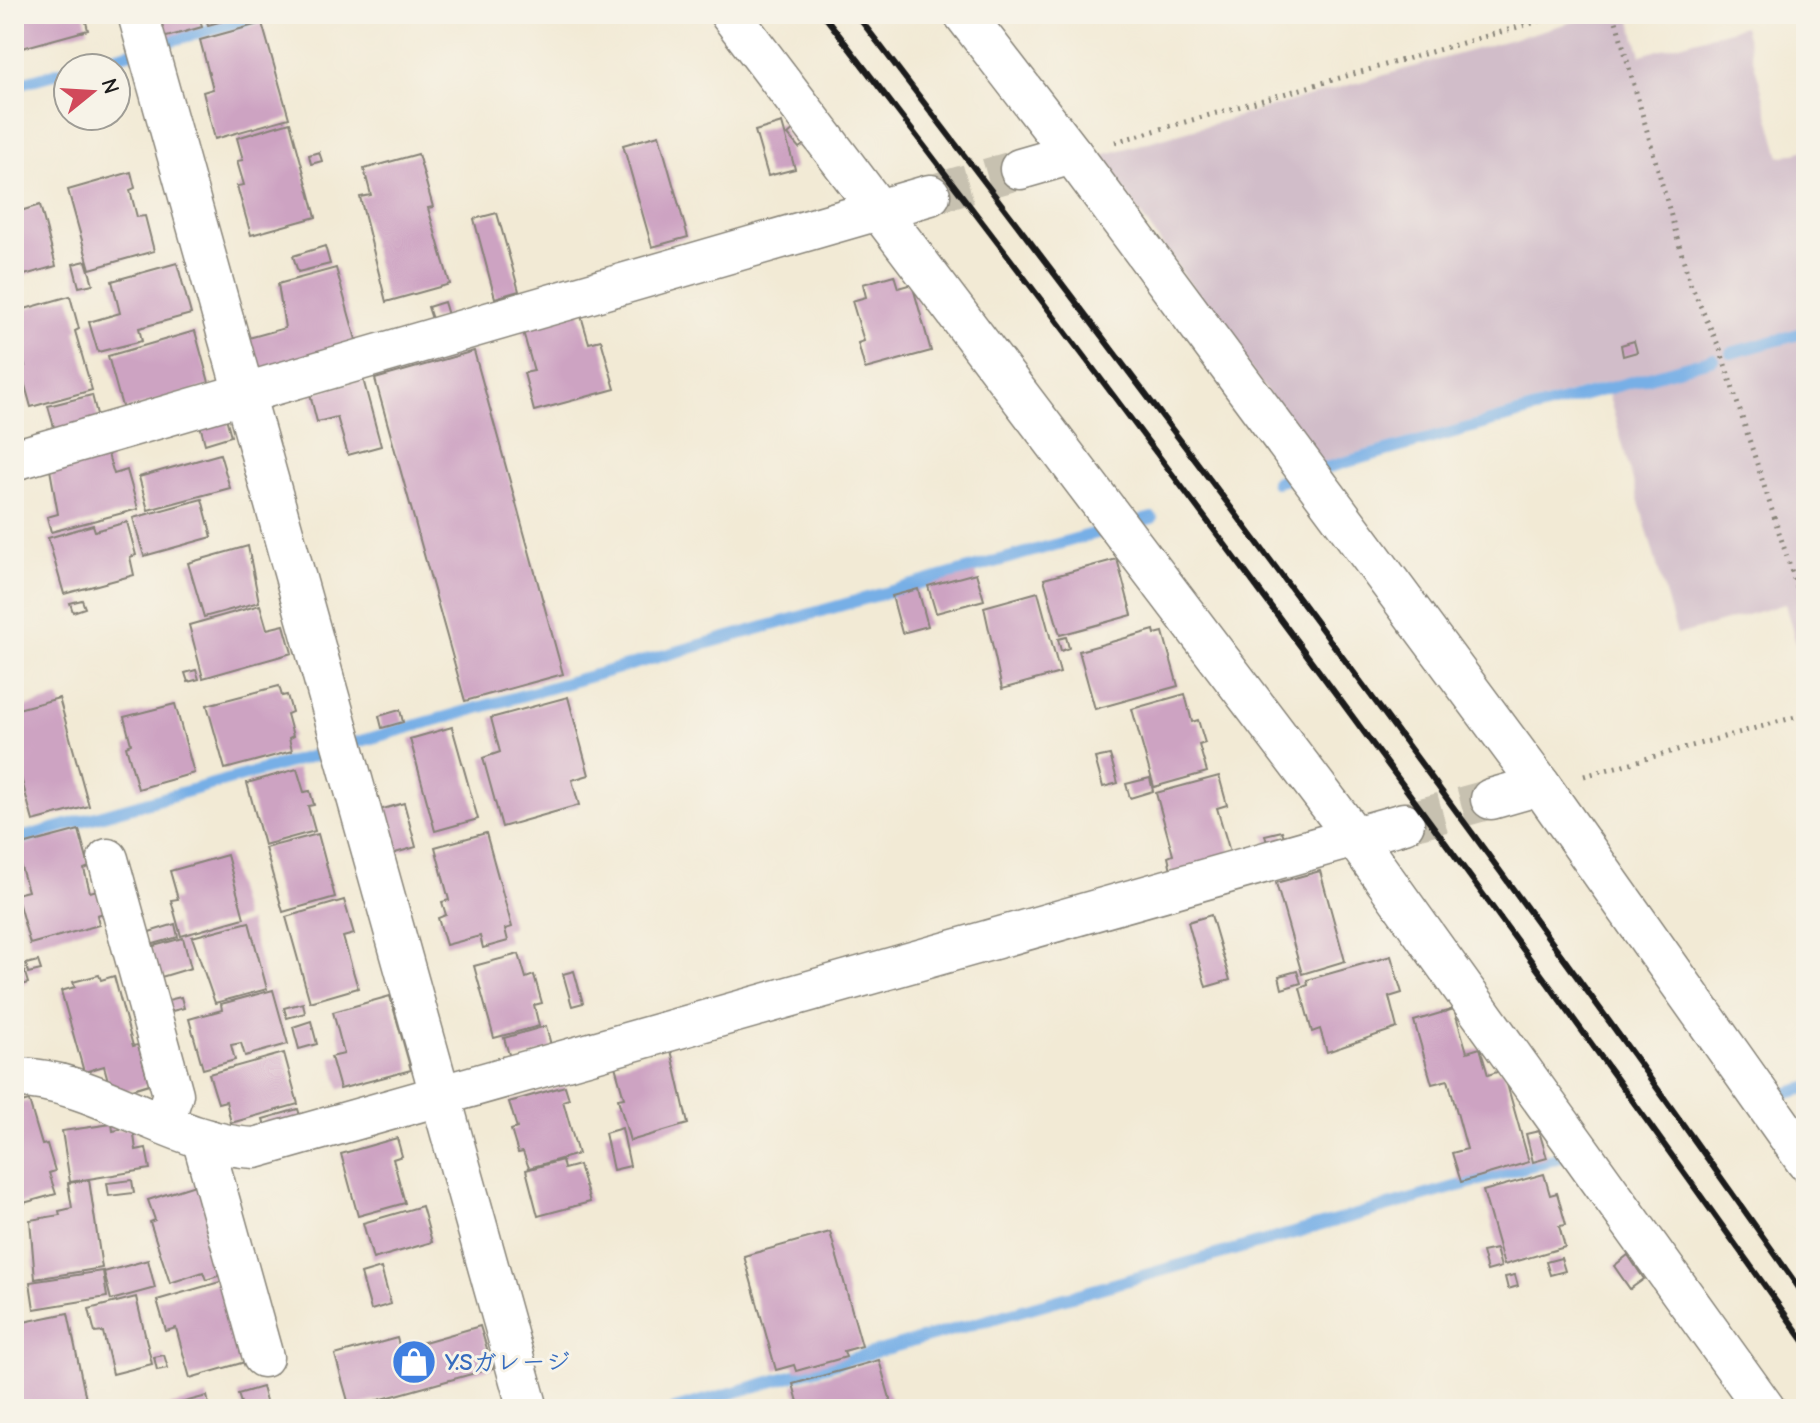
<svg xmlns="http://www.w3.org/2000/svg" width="1820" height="1423" font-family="'Comic Neue','Klee One',sans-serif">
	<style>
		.industrial { fill: #d1bdc9 }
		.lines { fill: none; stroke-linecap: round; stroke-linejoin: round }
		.stream { stroke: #77afe6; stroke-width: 12 }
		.building { fill: #cda3c2 }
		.street-tunnel { stroke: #c7c1b0; stroke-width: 40; stroke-dasharray: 40 20; stroke-linecap: butt }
		.street-casing { stroke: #878378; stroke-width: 43 }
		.path { stroke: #878378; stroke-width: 5; stroke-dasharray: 2 6; stroke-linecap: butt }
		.street { stroke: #fff; stroke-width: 40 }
		.rail { stroke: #1c1c1c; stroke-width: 6 }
		.labels { text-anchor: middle; stroke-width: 6; stroke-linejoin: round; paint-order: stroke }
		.shop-label { font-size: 24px; font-weight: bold; fill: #366cbe; stroke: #f7f3e8; text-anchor: start }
	</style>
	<rect width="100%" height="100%" fill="#f7f3e8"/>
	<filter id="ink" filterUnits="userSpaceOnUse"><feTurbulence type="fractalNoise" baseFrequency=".0125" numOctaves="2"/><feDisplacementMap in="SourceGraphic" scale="16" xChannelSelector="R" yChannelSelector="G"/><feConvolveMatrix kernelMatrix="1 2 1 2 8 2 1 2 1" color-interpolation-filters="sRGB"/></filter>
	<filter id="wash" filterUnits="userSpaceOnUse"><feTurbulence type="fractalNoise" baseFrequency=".006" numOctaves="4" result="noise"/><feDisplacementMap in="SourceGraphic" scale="32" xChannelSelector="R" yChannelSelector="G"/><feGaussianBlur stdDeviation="1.8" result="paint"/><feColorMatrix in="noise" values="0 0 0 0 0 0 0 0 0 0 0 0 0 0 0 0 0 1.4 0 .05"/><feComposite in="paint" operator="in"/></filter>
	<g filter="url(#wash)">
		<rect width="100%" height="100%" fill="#f2ead5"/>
		<polygon class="industrial" points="1600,14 1629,14 1641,55 1744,26 1780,157 1806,150 1806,679 1785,604 1677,635 1605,383 1318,464 1099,156"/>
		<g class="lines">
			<g class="stream">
				<polyline points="159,44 266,14"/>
				<polyline points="75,68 135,51"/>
				<polyline points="14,85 68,70"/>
				<polyline points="1731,353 1806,332"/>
				<polyline points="1322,469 1713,359"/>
				<polyline points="1276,482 1295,477"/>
				<polyline points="1133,523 1152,518"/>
				<polyline points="354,743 1104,531"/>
				<polyline points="14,840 330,751"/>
				<polyline points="1776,1096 1806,1088"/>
				<polyline points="675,1409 1564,1156"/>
			</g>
		</g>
		<g id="blocks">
			<g class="building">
				<polygon points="14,14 84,14 88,30 15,50"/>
				<polygon points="157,14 198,14 202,27 163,38"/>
				<polygon points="205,14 244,14 245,15 208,25"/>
				<polygon points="262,23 289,118 215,139 203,92 213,89 200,40"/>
				<polygon points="290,122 316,217 251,235 237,186 244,185 237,161 243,160 237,138"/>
				<polygon points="782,123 795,169 768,176 755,131"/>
				<polygon points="795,129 806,143 799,148 788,135"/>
				<polygon points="659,135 688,237 652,247 623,145"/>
				<polygon points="319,152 322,161 311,164 309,155"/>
				<polygon points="418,154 433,207 428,208 450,284 386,302 360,197 371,195 364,169"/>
				<polygon points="131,172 135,188 130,190 137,217 145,216 154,251 90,269 68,190"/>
				<polygon points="40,205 56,266 14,278 14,213"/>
				<polygon points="497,213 519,291 495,298 474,219"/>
				<polygon points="325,246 330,264 298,272 293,256"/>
				<polygon points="86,261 93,284 79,287 73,264"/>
				<polygon points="177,263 191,314 139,328 142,341 98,352 89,322 120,313 112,281"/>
				<polygon points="336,268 358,347 255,376 245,339 285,328 278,284"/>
				<polygon points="894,275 898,288 912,284 931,351 865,369 858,343 864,341 852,301 866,297 863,284"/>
				<polygon points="70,296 79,329 75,331 92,390 31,407 20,367 25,366 14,327 14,312"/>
				<polygon points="444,302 448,315 432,319 428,307"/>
				<polygon points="580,312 589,343 601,340 615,389 534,411 524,373 534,371 522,328"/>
				<polygon points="195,331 210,386 123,410 108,356"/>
				<polygon points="1634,341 1637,352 1623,356 1621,345"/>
				<polygon points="474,351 563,674 465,701 375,379"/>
				<polygon points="363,379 381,446 348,455 337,417 317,422 310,394"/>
				<polygon points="92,395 99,422 56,434 48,406"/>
				<polygon points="224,410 231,436 205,444 198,417"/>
				<polygon points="106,448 114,474 127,470 138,509 51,532 47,517 58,514 49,464"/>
				<polygon points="220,454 230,488 148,510 139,477"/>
				<polygon points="202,499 212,537 144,556 133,518"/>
				<polygon points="127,522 136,555 130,557 134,575 64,594 48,538 93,525 95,531"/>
				<polygon points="248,546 259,602 204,617 188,563"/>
				<polygon points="1117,559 1132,615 1060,635 1044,579"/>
				<polygon points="976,573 984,600 936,613 928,586"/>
				<polygon points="918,589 928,626 902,633 892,596"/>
				<polygon points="1038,592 1060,673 1002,689 984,607"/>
				<polygon points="82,600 85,608 73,612 70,603"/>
				<polygon points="260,605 267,629 284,625 292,653 203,678 189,625"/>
				<polygon points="1154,630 1155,634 1163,632 1178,686 1095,709 1079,651"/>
				<polygon points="1066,637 1069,648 1061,651 1058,639"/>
				<polygon points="196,670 199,679 188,682 185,673"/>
				<polygon points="279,686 282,696 287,695 292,712 287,714 293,736 289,738 292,751 225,769 207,705"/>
				<polygon points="1185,694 1192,722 1198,720 1205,743 1199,745 1207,772 1154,787 1132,709"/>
				<polygon points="568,697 589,775 572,780 579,805 502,827 483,758 500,752 491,718"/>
				<polygon points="59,698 89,806 33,821 14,752 14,710"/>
				<polygon points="175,704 194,773 138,789 126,746 131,744 124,717"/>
				<polygon points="400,710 403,722 382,728 379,716"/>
				<polygon points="452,727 478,819 435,831 410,739"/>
				<polygon points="1110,755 1118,783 1103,787 1095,758"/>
				<polygon points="297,769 304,792 310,791 314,805 308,806 315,831 264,845 247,783"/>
				<polygon points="1219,776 1227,805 1217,808 1233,862 1173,878 1168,857 1173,855 1156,793"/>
				<polygon points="1150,778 1153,791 1130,798 1126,784"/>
				<polygon points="404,803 416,847 388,855 376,811"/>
				<polygon points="79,830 89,867 84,869 90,892 97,890 104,913 97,915 99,925 30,944 16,894 28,891 15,847"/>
				<polygon points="1282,831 1287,846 1269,851 1265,835"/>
				<polygon points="486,833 512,927 505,929 508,941 483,948 480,936 446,945 438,918 446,915 442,902 449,900 435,847"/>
				<polygon points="318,834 335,897 283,912 265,848"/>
				<polygon points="227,855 244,918 181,936 171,900 178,899 170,871"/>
				<polygon points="1320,871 1345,961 1302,974 1276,883"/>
				<polygon points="344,900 354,934 343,937 358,988 310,1002 286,917"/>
				<polygon points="1211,915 1230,980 1206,987 1188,922"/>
				<polygon points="249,922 267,989 215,1003 192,937"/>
				<polygon points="175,924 178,937 150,945 146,933"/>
				<polygon points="183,938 191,968 158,978 150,947"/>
				<polygon points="519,954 526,978 534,975 542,1003 534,1005 539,1026 494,1038 474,966"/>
				<polygon points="1391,956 1402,993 1389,997 1397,1028 1327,1052 1320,1029 1312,1032 1300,988 1308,985 1307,980"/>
				<polygon points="21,960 28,983 14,987 14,962"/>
				<polygon points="38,961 41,970 28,973 26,964"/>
				<polygon points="574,971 583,1003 572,1006 563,974"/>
				<polygon points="1297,971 1301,983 1282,989 1279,976"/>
				<polygon points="99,975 101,980 114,976 133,1046 138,1045 149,1084 112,1095 104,1066 84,1072 61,991 75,987 73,982"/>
				<polygon points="273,990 288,1044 245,1056 241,1043 231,1045 235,1060 203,1069 189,1019 222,1010 221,1004"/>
				<polygon points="390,996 411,1070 340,1089 331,1057 344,1054 333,1012"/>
				<polygon points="181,997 184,1008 168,1012 164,1001"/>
				<polygon points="303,1003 305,1013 287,1018 284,1008"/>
				<polygon points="1454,1009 1467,1052 1480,1048 1488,1075 1503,1070 1529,1162 1461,1182 1452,1153 1467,1149 1448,1080 1432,1084 1414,1021"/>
				<polygon points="311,1021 317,1044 299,1049 293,1027"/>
				<polygon points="546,1026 552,1049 511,1061 504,1038"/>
				<polygon points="671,1050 688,1124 630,1141 618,1099 624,1098 615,1066"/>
				<polygon points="284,1053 298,1104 231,1123 226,1101 218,1103 209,1074"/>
				<polygon points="565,1086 569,1099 563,1101 578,1154 529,1168 523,1152 518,1153 511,1130 517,1128 509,1102"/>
				<polygon points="29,1101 42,1145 47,1144 55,1171 49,1173 56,1194 20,1204 14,1188 14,1105"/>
				<polygon points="298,1109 303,1125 268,1136 263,1119"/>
				<polygon points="112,1124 113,1131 133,1127 136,1150 146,1148 150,1169 70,1182 62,1131"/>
				<polygon points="622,1128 630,1166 613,1170 605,1133"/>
				<polygon points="1539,1131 1547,1158 1533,1162 1526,1134"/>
				<polygon points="397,1138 402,1156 393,1159 405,1203 358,1216 341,1154"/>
				<polygon points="562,1160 564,1169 579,1165 590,1202 538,1216 526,1170"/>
				<polygon points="1544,1174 1550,1195 1557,1193 1566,1225 1559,1226 1565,1247 1504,1265 1483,1191"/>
				<polygon points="89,1180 102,1268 35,1279 30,1220 60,1215 59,1211 72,1208 68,1183"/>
				<polygon points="132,1180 134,1193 109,1196 107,1183"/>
				<polygon points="198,1184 227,1273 206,1280 203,1272 170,1283 150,1222 155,1220 148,1200"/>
				<polygon points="422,1206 432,1242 373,1259 363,1223"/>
				<polygon points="830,1232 862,1346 844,1351 846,1357 796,1371 794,1365 776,1370 744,1256"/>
				<polygon points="1496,1249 1501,1267 1487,1271 1482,1252"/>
				<polygon points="1628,1255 1644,1279 1630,1289 1614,1266"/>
				<polygon points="1561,1258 1565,1271 1550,1275 1546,1262"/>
				<polygon points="148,1260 155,1288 111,1300 104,1272"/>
				<polygon points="381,1268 391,1304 371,1310 361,1274"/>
				<polygon points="103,1271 107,1297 34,1309 30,1282"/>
				<polygon points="1515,1275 1518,1286 1508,1289 1505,1277"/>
				<polygon points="230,1279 245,1362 190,1378 176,1328 166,1331 157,1300"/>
				<polygon points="136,1297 152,1364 113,1374 103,1332 95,1333 89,1309"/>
				<polygon points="68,1313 88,1409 14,1409 14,1387 21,1385 14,1351 14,1324"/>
				<polygon points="480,1326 493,1368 350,1408 335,1355 397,1338 400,1349"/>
				<polygon points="164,1355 168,1368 157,1370 154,1357"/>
				<polygon points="879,1360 893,1409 800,1409 793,1384"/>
				<polygon points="262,1387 268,1409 243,1409 238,1394"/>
				<polygon points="207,1396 210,1409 170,1409 169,1406"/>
			</g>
		</g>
	</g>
	<g filter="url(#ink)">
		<use href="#blocks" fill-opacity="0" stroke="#878378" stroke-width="2"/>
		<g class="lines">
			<g class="street-tunnel">
				<polyline points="930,195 1020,169"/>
				<polyline points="1404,823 1491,799"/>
			</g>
			<g class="street-casing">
				<g id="street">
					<polyline points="138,14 528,1409"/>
					<polyline points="730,14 1355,838 1765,1409"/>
					<polyline points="964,14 1072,154 1540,785 1806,1161"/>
					<polyline points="1020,169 1072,154"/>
					<polyline points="14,460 930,195"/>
					<polyline points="1491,799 1540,785"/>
					<polyline points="108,859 173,1094 163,1123"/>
					<path d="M 14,1078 C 90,1076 176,1146 255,1148 L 1404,823"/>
					<polyline points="209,1140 205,1149 263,1357"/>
				</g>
			</g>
			<g class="path">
				<polyline points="1614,14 1690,283 1720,349 1806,616"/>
				<polyline points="1115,142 1564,14"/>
				<polyline points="1584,776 1806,714"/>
			</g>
			<use href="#street" class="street"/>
			<g class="rail">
				<path d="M 823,14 C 1159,451 1488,894 1806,1344"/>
				<path d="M 856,14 C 1180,436 1500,862 1806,1298"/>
			</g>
		</g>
	</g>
	<defs>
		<g id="shop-disc" transform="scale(2.3)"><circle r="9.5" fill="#3f7fe0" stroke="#f7f3e8"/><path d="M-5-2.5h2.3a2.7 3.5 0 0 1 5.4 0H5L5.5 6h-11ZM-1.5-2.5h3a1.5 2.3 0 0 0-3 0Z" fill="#fff"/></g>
	</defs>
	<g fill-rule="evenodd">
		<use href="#shop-disc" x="414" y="1362"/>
	</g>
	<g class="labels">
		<g class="shop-label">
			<text x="445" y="1370">Y.Sガレージ</text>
		</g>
	</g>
	<rect width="1820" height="1423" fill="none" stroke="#f7f3e8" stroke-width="48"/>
	<g transform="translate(92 92) rotate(72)"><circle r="38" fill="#f7f3e8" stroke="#9f9d96" stroke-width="2"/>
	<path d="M0-6L14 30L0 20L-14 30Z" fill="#d1495b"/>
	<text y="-12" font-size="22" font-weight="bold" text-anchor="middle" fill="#1c1c1c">N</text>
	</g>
</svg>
